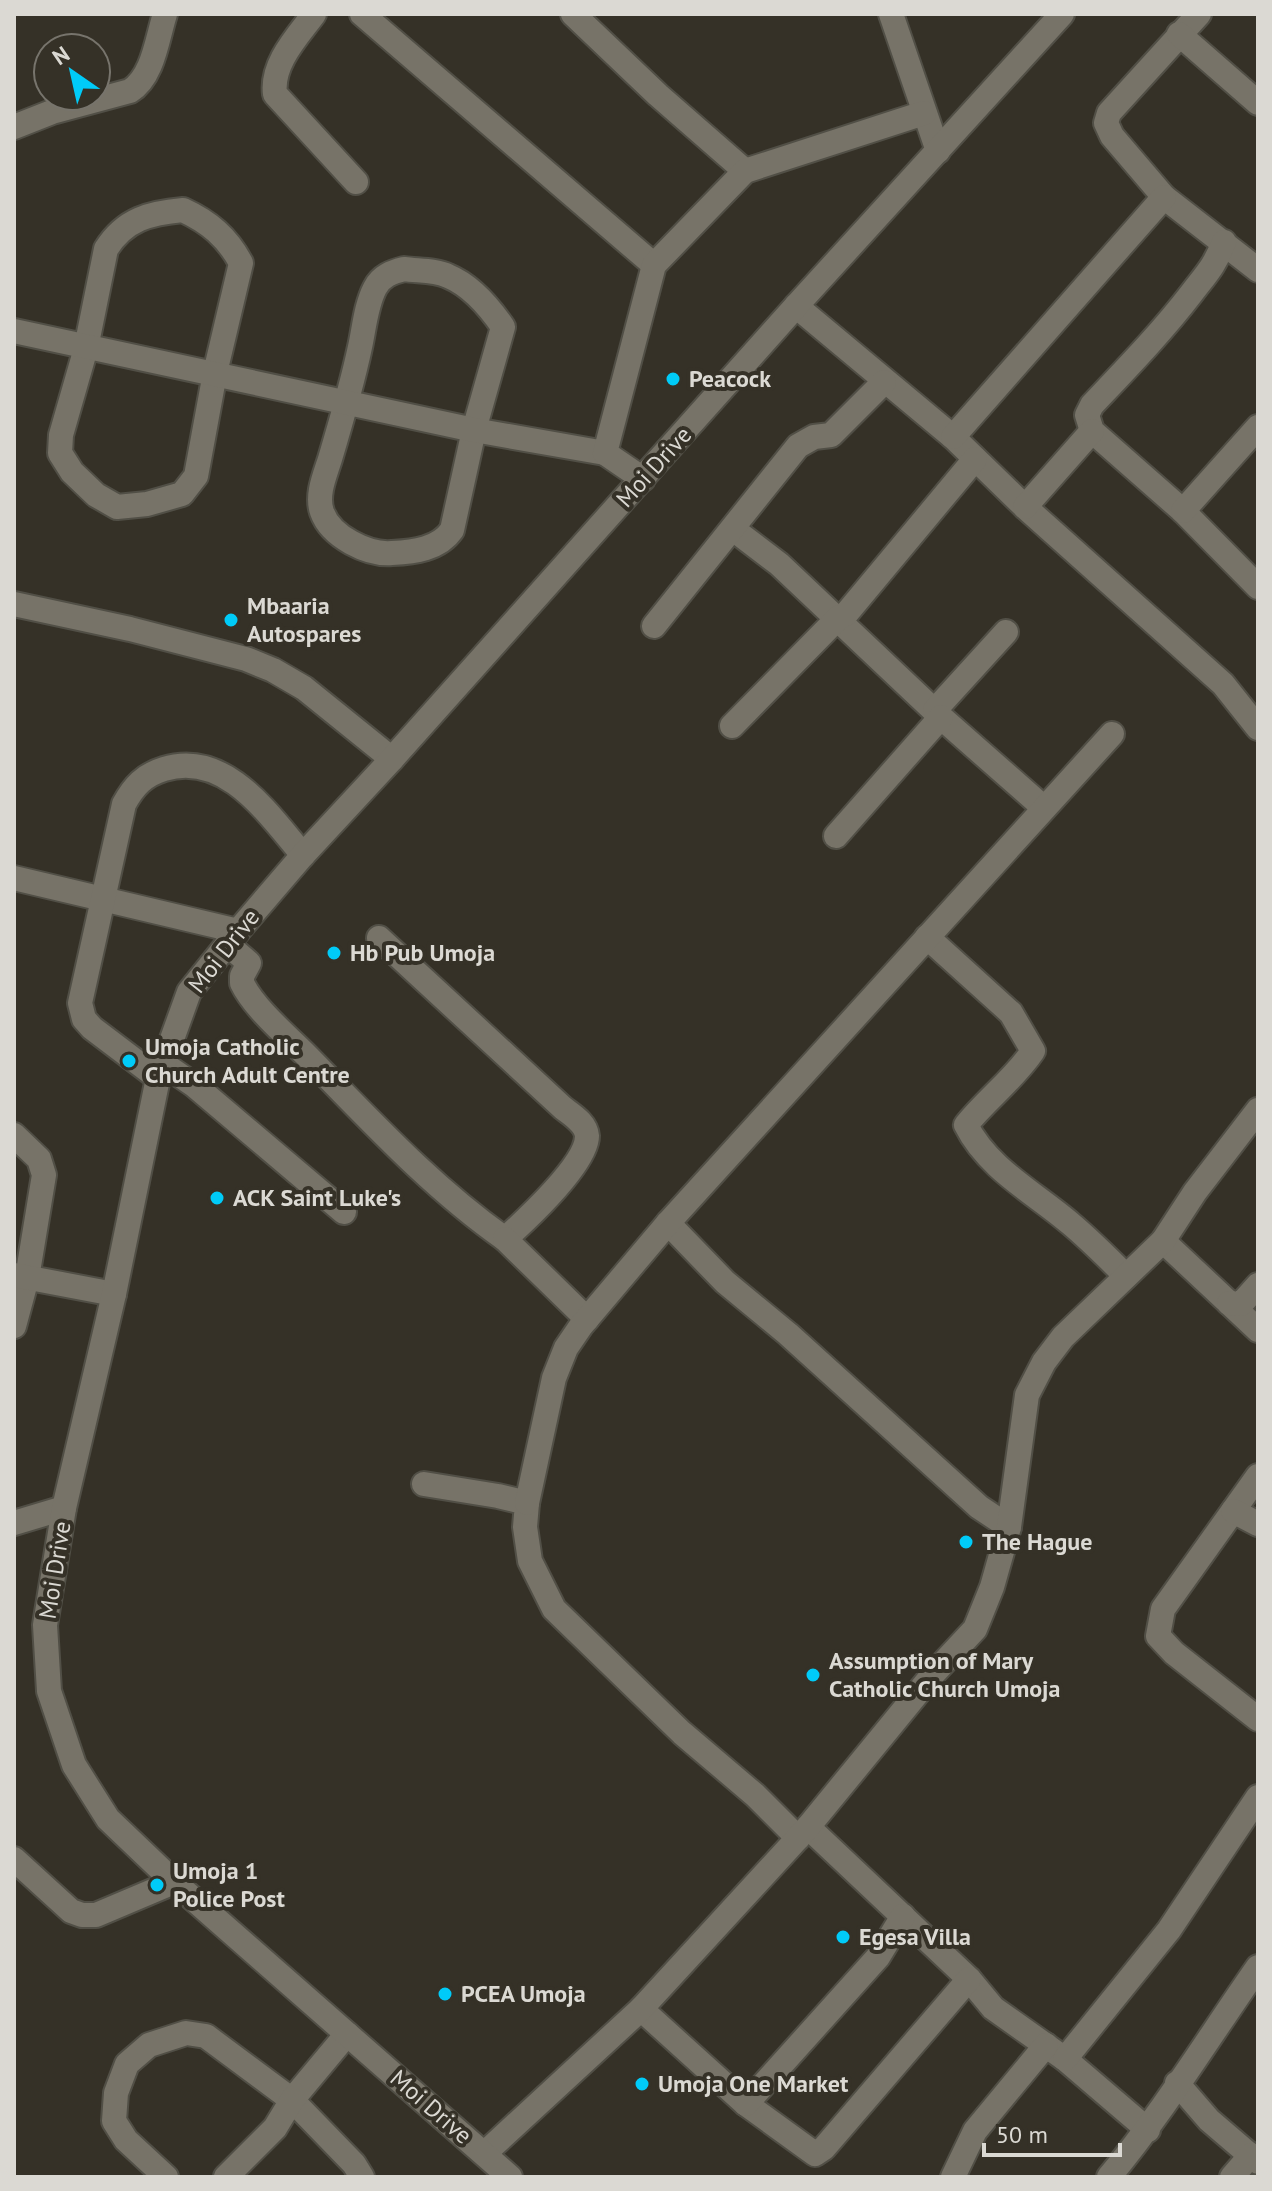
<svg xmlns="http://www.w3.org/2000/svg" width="1272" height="2191" font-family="'PT Sans',sans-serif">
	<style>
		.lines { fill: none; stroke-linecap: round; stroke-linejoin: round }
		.minor-casing { stroke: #514f46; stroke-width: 28 }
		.minor { stroke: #777368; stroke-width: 24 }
		.poi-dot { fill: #00cbf8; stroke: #353127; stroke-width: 3 }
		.labels { text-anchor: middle; stroke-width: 8; stroke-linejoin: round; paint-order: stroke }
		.poi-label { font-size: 24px; font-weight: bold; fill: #dbd9d3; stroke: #353127; text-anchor: start }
		.street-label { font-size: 24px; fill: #dbd9d3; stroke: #353127 }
	</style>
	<rect width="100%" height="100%" fill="#353127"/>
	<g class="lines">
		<g class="minor-casing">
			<g id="minor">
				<path d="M 314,14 C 297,37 271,64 275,94 L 356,182"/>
				<polyline points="362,14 654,265"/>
				<polyline points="573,14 658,95 745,171"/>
				<polyline points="891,14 938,151"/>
				<polyline points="1199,14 1109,113 1106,123 1112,136 1164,197 1258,270"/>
				<polyline points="1179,34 1258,103"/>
				<path d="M 14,127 L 52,112 L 130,91 C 153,77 157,39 165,14"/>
				<path d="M 183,210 C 209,222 227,237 241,263 L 215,373 L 196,476 L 182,494 L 147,504 L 117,507 L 96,495 L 72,472 L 60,453 L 61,435 L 86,348 L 106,249 C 125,219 150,213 183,210 Z"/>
				<path d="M 1224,242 C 1214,267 1207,273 1191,294 C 1161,333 1126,369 1092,405 L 1087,415 L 1092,431 L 1183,511 L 1258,587"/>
				<path d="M 404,269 C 418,271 436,270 448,276 C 470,285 490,308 503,327 L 474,430 L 452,530 C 439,549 414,552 392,553 C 368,555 331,537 322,512 C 316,495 325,475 330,459 C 341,422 352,385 360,347 C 364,329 366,305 375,288 C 381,276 392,272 404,269 Z"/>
				<polyline points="796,306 953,437 1025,507 1223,684 1258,728"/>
				<polyline points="14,331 474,430 605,453"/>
				<polyline points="953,437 1164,197"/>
				<polyline points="643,479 605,453 654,265 745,171 924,113"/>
				<polyline points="1025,507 1092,431"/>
				<polyline points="1183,511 1258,427"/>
				<polyline points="733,529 779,564 943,719 1044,808"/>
				<polyline points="14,604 130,629 246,659 273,670 304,688 392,759"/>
				<polyline points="654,626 798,446 814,437 831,435 884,382"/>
				<polyline points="935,710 1006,632"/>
				<polyline points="732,726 838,618 846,614 975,459"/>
				<polyline points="836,836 941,717"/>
				<polyline points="14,878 238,931"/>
				<path d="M 927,937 L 1011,1013 L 1033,1051 C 1014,1079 987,1099 966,1125 C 988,1169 1035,1193 1071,1224 C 1090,1240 1108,1258 1126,1276"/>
				<path d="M 227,944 L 249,963 L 242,976 L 242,983 C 254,1008 287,1036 307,1056 C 370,1120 431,1187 505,1239 C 526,1220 587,1164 587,1136 C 586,1123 572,1115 563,1108 L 379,938"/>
				<polyline points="162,1063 194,1085 344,1212"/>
				<path d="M 158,1078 L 92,1028 L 84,1019 L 80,1003 L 124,804 C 134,786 144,775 164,769 C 226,750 268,814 303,855"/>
				<polyline points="14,1135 39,1159 44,1175 27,1278 14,1326"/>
				<polyline points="668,1223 725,1282 788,1334 979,1507 1009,1527"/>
				<polyline points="505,1239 587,1319"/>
				<polyline points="1163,1241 1258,1330"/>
				<polyline points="14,1275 114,1294"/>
				<polyline points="1229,1303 1241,1304 1258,1285"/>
				<polyline points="1258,1476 1163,1609 1158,1636 1174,1653 1258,1719"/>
				<polyline points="424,1484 498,1496 527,1503 525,1527 530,1561 554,1609 682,1733 755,1795 798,1838"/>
				<polyline points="527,1503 554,1378 566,1348 581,1326 668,1223 1112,734"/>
				<polyline points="1233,1511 1258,1524"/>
				<polyline points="14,1523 64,1508"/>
				<polyline points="808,1827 969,1979 993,2008 1065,2059 1148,2130"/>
				<polyline points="14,1859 71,1911 82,1915 96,1915 174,1882"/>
				<polyline points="641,2009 746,2104 815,2154 824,2148 969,1979"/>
				<polyline points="1065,2059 1169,1930 1258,1797"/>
				<polyline points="1177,2083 1209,2120 1258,2162"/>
				<polyline points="746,2104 878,1957 903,1916"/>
				<polyline points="485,2153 641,2009 808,1827 934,1673 975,1629 992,1587 1009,1527 1027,1395 1044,1362 1063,1337 1163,1241 1195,1192 1258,1110"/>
				<polyline points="166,2177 126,2140 114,2121 116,2093 127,2064 149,2045 186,2033 206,2036 292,2100 354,2164 362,2177"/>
				<polyline points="226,2177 275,2128 292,2100 347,2034"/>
				<polyline points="510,2177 174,1882 108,1819 74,1765 49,1691 45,1625 64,1508 114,1294 158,1078 189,992 238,931 303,855 392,759 796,306 1062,14"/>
				<polyline points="953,2177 975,2131 1046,2045"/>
				<path d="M 1109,2177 C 1164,2111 1209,2037 1258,1967"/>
				<polyline points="1232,2177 1251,2155"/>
			</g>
		</g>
		<use href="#minor" class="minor"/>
	</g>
	<g class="poi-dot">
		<circle cx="673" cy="379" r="8"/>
		<circle cx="231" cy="620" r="8"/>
		<circle cx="334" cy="953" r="8"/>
		<circle cx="129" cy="1061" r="8"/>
		<circle cx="217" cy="1198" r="8"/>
		<circle cx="966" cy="1542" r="8"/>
		<circle cx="813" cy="1675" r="8"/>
		<circle cx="157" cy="1885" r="8"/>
		<circle cx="843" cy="1937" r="8"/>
		<circle cx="445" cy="1994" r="8"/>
		<circle cx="642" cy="2084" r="8"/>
	</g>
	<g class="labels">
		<g class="poi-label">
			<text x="689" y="387">Peacock</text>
			<text x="247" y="614">Mbaaria<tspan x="247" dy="28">Autospares</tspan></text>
			<text x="350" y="961">Hb Pub Umoja</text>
			<text x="145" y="1055">Umoja Catholic<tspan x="145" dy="28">Church Adult Centre</tspan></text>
			<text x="233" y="1206">ACK Saint Luke's</text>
			<text x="982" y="1550">The Hague</text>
			<text x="829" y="1669">Assumption of Mary<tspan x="829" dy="28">Catholic Church Umoja</tspan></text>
			<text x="173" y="1879">Umoja 1<tspan x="173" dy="28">Police Post</tspan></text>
			<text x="859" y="1945">Egesa Villa</text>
			<text x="461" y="2002">PCEA Umoja</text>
			<text x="658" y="2092">Umoja One Market</text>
		</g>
		<g class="street-label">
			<text transform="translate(654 467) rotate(-48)" y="8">Moi Drive</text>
			<text transform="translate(224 951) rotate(-52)" y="8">Moi Drive</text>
			<text transform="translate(55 1570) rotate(-81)" y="8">Moi Drive</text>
			<text transform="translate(431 2107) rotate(41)" y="8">Moi Drive</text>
		</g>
	</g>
	<rect width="1272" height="2191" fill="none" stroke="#dbd9d3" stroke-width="32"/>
	<g transform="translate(72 72) rotate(326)"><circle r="38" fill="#353127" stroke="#77746c" stroke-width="2"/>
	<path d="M0-6L14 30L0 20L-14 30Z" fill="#00cbf8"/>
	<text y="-12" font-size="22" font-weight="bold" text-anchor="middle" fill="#dbd9d3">N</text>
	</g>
	<path d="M984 2143v12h136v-12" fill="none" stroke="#dbd9d3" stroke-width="4"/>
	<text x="996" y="2143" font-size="24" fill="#dbd9d3" stroke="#353127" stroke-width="6" paint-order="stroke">50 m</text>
</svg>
